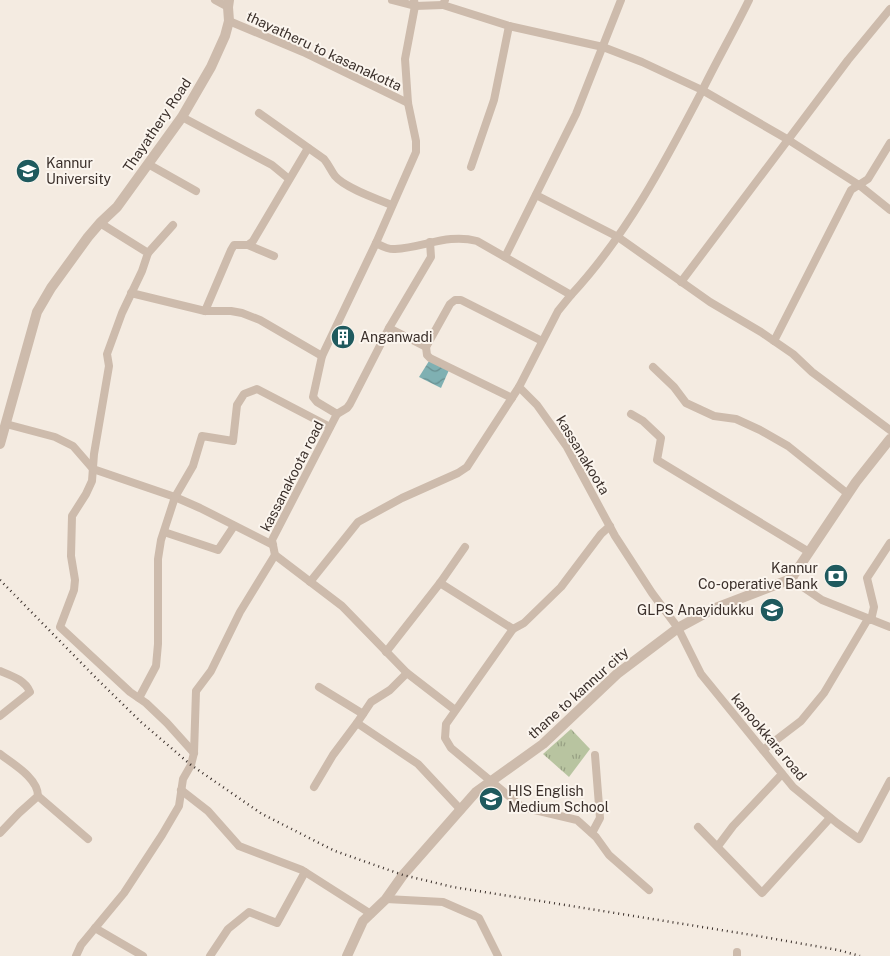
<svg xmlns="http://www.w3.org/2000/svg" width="890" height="956" font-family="'Public Sans',sans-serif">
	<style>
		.park { fill: url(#park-tufts) }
		.water { fill: url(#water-waves) }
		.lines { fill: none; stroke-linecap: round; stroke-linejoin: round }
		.minor { stroke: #cdbbac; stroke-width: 8 }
		.tertiary { stroke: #cdbbac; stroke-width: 10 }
		.rail { stroke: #3b302b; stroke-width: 2.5; stroke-dasharray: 1 4; stroke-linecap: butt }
		.labels { text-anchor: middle; stroke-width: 4; stroke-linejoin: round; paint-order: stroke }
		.street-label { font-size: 14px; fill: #3b302b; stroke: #fbf5ee }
		.poi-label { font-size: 14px; fill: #3b302b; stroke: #fbf5ee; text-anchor: start }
	</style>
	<defs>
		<pattern id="park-tufts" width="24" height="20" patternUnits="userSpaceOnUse" patternTransform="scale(1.25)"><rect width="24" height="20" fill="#b8c4a0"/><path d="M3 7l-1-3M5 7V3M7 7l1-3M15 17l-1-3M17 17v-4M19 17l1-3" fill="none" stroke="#97a083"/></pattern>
		<pattern id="water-waves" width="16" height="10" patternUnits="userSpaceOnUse" patternTransform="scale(1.25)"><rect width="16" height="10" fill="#7fb0b2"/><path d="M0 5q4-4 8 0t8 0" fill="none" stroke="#699091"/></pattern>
	</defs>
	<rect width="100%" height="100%" fill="#f4ebe1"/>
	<polygon class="park" points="571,729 590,749 569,777 543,754"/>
	<polygon class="water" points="429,361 449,370 441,388 419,377"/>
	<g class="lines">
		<g class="minor">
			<polyline points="215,0 228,7"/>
			<polyline points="392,0 415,6 443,5"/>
			<polyline points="414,0 415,6 405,59 408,103 416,141 416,152 376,243 322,356 313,397 317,402 337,414 272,540 275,555 342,606 407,673 455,710"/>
			<polyline points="445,0 443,5 509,26 603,47 642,62 702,90 787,139 859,185 890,210"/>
			<polyline points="229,21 303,52 408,103"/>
			<path d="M 259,113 L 324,159 C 329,165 331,171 335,176 C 345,188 377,199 392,205"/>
			<polyline points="182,117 272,165 289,179"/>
			<polyline points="148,164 196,191"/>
			<polyline points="471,167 494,100 509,26"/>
			<polyline points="536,195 618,237 710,302 761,332 793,354 812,372 890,430"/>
			<polyline points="100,223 148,253 142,271 122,313 107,354 109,366 94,454 92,481 86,494 72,516 71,556 75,580 74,590 60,627 130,692 146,703 167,723 194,753"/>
			<path d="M 376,243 C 382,246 388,250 395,249 C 424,248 447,233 477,241 L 571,295 C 626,236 665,162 702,91 C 717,60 734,31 749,0"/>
			<polyline points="248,245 274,256"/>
			<polyline points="148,253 173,225"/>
			<polyline points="505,257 576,114 621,0"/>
			<polyline points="681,282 848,60 890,9"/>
			<polyline points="131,293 205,311 231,311 242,313 260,320 322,356"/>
			<polyline points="571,295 558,311 519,387 537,405 567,447 615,536 652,593 678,628 701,674 793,787 837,823 859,839 890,781"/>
			<polyline points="205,311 231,250 234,245 248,245 253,241 308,148"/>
			<polyline points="389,328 431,257 430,242"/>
			<polyline points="774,341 851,190 868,179 890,143"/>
			<polyline points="653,367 674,387 686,403 714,416 736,419 760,430 788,446 848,494"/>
			<polyline points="512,398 430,358 427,355 426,347 450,304 455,300 461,300 542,341"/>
			<polyline points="337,414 347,408 350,404 389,328 426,347"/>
			<polyline points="631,414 643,421 661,438 657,460 809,552"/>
			<polyline points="6,424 55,437 73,446 93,469 175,497 200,508 273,545"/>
			<polyline points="610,526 601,534 561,587 524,623 513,629 446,724 445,738 451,748 522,807 577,820 596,837 609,855 649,890"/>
			<polyline points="164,532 218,550 234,526"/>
			<polyline points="791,579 822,600 890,627"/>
			<polyline points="310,582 358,522 402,498 458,473 467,467 519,387"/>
			<polyline points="440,583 513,629"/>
			<polyline points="871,620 874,607 867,578 890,543"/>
			<polyline points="386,652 440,583 465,547"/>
			<path d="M 0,671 C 12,676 25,680 30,692 L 0,716"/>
			<polyline points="407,673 390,690 371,702 357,723 418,764 461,810"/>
			<polyline points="319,687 363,714"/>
			<polyline points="139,698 156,666 158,644 158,559 161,540 175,497 193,466 202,436 233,441 237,405 244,394 257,389 330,427"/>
			<polyline points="763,750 801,721 824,693 868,619"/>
			<path d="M 0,754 C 13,764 38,778 38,796 L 19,813 L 0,833"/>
			<polyline points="314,787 333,755 357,723"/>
			<polyline points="181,790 208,811 239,846 302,870 371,914"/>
			<polyline points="38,796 88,839"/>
			<polyline points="698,827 762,893 830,818"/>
			<polyline points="592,833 600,818 595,755"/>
			<polyline points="718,846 733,826 782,774"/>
			<polyline points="386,899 443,902 475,916 479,918 498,956"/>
			<polyline points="95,928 143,956"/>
			<polyline points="76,956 81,945 124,893 162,835 179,806 183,779 191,765 194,753 196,691 211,671 240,612 275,555"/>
			<polyline points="210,956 228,929 249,912 277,923 305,872"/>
			<polyline points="737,956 737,952"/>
		</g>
		<g class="tertiary">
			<polyline points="0,444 37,312 51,288 88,237 100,223 117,207 182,117 211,67 225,36 229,21 228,7 229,0"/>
			<polyline points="347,956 363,921 386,899 403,875 476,792 543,744 617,674 678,628 713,609 791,579 856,482 890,439"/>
		</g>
		<polyline class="rail" points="0,580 101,683 141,722 191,765 262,814 335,851 403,875 453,887 752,935 838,950 860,956"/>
	</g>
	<defs>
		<g id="university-disc" transform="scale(1.25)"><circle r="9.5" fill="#1f5a5e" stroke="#fbf5ee"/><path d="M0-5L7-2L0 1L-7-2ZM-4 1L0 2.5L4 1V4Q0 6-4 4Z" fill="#fff"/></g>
		<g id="building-disc" transform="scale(1.25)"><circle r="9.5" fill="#1f5a5e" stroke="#fbf5ee"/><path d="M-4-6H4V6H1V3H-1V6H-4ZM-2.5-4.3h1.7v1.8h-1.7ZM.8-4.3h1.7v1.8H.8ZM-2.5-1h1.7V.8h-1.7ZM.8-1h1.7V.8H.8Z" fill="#fff"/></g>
		<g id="bank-disc" transform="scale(1.25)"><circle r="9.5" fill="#1f5a5e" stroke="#fbf5ee"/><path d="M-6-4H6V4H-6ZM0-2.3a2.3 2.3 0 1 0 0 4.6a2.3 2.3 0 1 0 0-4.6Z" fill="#fff"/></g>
		<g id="school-disc" transform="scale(1.25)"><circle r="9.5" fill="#1f5a5e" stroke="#fbf5ee"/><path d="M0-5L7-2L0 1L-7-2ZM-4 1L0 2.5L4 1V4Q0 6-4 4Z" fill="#fff"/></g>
	</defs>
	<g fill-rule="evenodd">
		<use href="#university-disc" x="28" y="171"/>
		<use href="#building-disc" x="343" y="337"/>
		<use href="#bank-disc" x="836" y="576"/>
		<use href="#school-disc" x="772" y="610"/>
		<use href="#school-disc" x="491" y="799"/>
	</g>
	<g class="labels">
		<g class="street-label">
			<text transform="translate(324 51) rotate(25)" y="5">thayatheru to kasanakotta</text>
			<text transform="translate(157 125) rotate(-56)" y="5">Thayathery Road</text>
			<text transform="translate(583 455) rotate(59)" y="5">kassanakoota</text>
			<text transform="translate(292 476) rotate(-63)" y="5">kassanakoota road</text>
			<text transform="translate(578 693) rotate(-42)" y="5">thane to kannur city</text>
			<text transform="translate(769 737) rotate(50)" y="5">kanookkara road</text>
		</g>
		<g class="poi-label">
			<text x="46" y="168">Kannur<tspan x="46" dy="16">University</tspan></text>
			<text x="360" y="342">Anganwadi</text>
			<text x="818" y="573" text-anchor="end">Kannur<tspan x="818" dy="16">Co-operative Bank</tspan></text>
			<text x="754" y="615" text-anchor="end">GLPS Anayidukku</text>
			<text x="508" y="796">HIS English<tspan x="508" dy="16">Medium School</tspan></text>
		</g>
	</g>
</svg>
